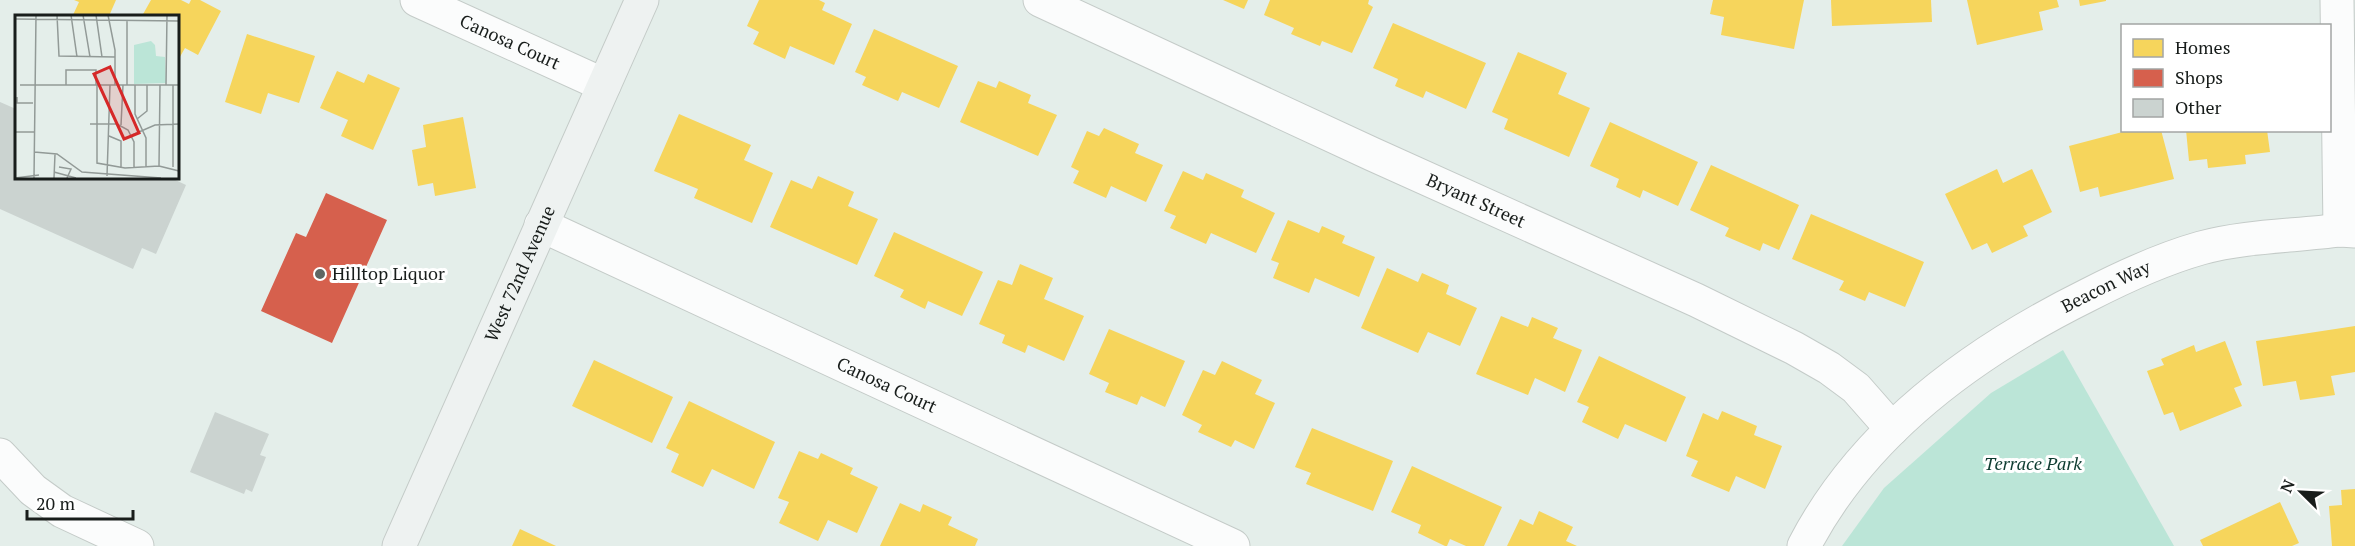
<svg xmlns="http://www.w3.org/2000/svg" width="2355" height="546" font-family="'PT Serif',serif">
	<style>
		.park { fill: #bbe5d7 }
		.homes { fill: #f6d55c }
		.shops { fill: #d6604d }
		.building { fill: #cbd3d0 }
		.lines { fill: none; stroke-linecap: round; stroke-linejoin: round }
		.minor-casing { stroke: #c4cbc8; stroke-width: 35 }
		.secondary-casing { stroke: #c4cbc8; stroke-width: 35 }
		.minor { stroke: #fbfcfc; stroke-width: 33 }
		.secondary { stroke: #eef2f1; stroke-width: 33 }
		.poi-dot { fill: #5f6663; stroke: #fff; stroke-width: 2 }
		.labels { text-anchor: middle; stroke-width: 6; stroke-linejoin: round; paint-order: stroke }
		.street-label { font-size: 18px; fill: #181d1b; stroke: #fff }
		.poi-label { font-size: 18px; fill: #181d1b; stroke: #fff; text-anchor: start }
		.park-label { font-size: 18px; font-style: italic; fill: #0e3c31; stroke: #fff }
		.inset-road { fill: none; stroke: #929a97; stroke-width: 1.5 }
		.view { fill: #d62828; fill-opacity: 0.15; stroke: #d62828; stroke-width: 3 }
		.inset-edge { fill: none; stroke: #181d1b; stroke-width: 3 }
	</style>
	<rect width="100%" height="100%" fill="#e4eeea"/>
	<polygon class="park" points="2063,350 2174,546 1842,546 1884,488 1991,393"/>
	<g class="homes">
		<polygon points="74,0 116,0 109,16 73,15 79,2"/>
		<polygon points="151,0 181,0 189,4 191,0 200,0 221,11 198,55 185,48 177,62 177,16 142,16"/>
		<polygon points="759,0 819,0 825,3 822,10 852,24 834,65 790,46 785,59 753,44 759,32 747,26"/>
		<polygon points="1223,0 1248,0 1244,9"/>
		<polygon points="1270,0 1369,0 1368,4 1373,7 1352,53 1322,41 1320,46 1291,34 1294,28 1264,15"/>
		<polygon points="1713,0 1804,0 1794,49 1721,35 1724,17 1710,14"/>
		<polygon points="1831,0 1931,0 1932,22 1832,26"/>
		<polygon points="1967,0 2057,0 2059,7 2039,12 2043,30 1977,45"/>
		<polygon points="2079,0 2106,0 2106,1 2080,6"/>
		<polygon points="1393,23 1486,63 1466,109 1426,91 1423,98 1395,86 1398,79 1373,68"/>
		<polygon points="874,29 958,66 939,108 902,92 898,101 862,85 866,77 855,72"/>
		<polygon points="247,34 315,56 299,103 268,93 261,114 225,102"/>
		<polygon points="1518,52 1567,73 1558,94 1590,108 1569,157 1504,129 1508,119 1492,112"/>
		<polygon points="337,71 364,83 368,74 400,88 373,150 341,136 348,120 320,108"/>
		<polygon points="978,81 996,88 999,81 1031,95 1028,103 1057,115 1038,156 960,122"/>
		<polygon points="679,114 751,145 744,160 773,173 752,223 694,198 698,189 654,171"/>
		<polygon points="463,117 476,188 435,196 433,183 418,186 412,150 426,147 423,125"/>
		<polygon points="1610,122 1698,162 1678,206 1643,190 1640,198 1616,187 1619,179 1590,166"/>
		<polygon points="1104,128 1139,144 1135,153 1163,165 1146,202 1111,186 1106,198 1073,183 1079,171 1071,167 1087,131 1099,136"/>
		<polygon points="2130,130 2161,130 2174,179 2100,197 2098,187 2080,192 2069,146"/>
		<polygon points="2186,130 2267,130 2270,152 2245,155 2246,164 2208,168 2207,159 2189,161"/>
		<polygon points="1711,165 1799,205 1779,250 1763,243 1760,251 1725,236 1729,228 1690,210"/>
		<polygon points="1997,169 2003,183 2032,169 2052,212 2023,226 2028,236 1992,253 1987,243 1972,250 1945,194"/>
		<polygon points="1183,171 1203,180 1206,173 1244,190 1241,197 1275,213 1256,253 1211,233 1206,244 1170,228 1176,216 1164,211"/>
		<polygon points="818,176 854,192 848,206 878,219 857,265 770,227 791,180 812,189"/>
		<polygon points="1811,214 1924,262 1905,307 1869,292 1865,301 1839,290 1844,281 1792,259"/>
		<polygon points="1288,220 1319,233 1322,226 1345,236 1342,243 1375,257 1359,297 1315,278 1309,293 1273,278 1279,263 1271,260"/>
		<polygon points="894,232 983,272 962,316 928,301 925,309 900,297 904,290 874,276"/>
		<polygon points="1020,264 1053,278 1044,299 1084,316 1064,361 1028,345 1025,353 1002,343 1005,335 979,324 998,280 1012,285"/>
		<polygon points="1387,268 1418,282 1422,273 1449,285 1446,294 1477,308 1460,346 1428,332 1418,353 1361,328"/>
		<polygon points="1501,316 1528,327 1532,317 1558,328 1553,338 1582,350 1565,392 1535,378 1528,395 1476,374"/>
		<polygon points="2355,326 2355,372 2331,376 2335,395 2300,400 2296,381 2263,386 2256,341"/>
		<polygon points="1109,329 1185,361 1165,407 1141,396 1137,405 1105,392 1109,383 1089,374"/>
		<polygon points="2225,341 2242,385 2234,388 2242,406 2180,431 2173,412 2164,415 2147,371 2164,365 2161,359 2194,345 2196,352"/>
		<polygon points="1599,356 1686,397 1666,442 1625,424 1618,439 1582,422 1589,407 1577,402"/>
		<polygon points="594,360 673,397 652,443 572,406"/>
		<polygon points="1222,361 1262,380 1255,394 1275,403 1254,449 1235,440 1231,447 1198,432 1202,425 1182,415 1203,370 1215,375"/>
		<polygon points="689,401 775,442 754,489 712,469 703,487 671,472 679,454 666,448"/>
		<polygon points="1722,411 1757,426 1754,435 1782,446 1765,489 1736,476 1729,492 1691,476 1698,461 1686,456 1703,413 1718,420"/>
		<polygon points="1312,428 1393,461 1373,511 1306,484 1311,473 1295,467"/>
		<polygon points="799,451 818,459 821,453 853,468 850,474 878,487 857,533 828,520 818,541 779,523 789,502 778,498"/>
		<polygon points="1412,466 1502,507 1484,546 1466,546 1450,539 1447,546 1445,546 1418,533 1421,525 1391,512"/>
		<polygon points="2355,489 2355,546 2332,546 2329,506 2342,505 2341,490"/>
		<polygon points="2280,502 2299,543 2292,546 2203,546 2200,540"/>
		<polygon points="900,503 920,512 923,504 952,517 948,525 978,539 975,546 880,546"/>
		<polygon points="1539,511 1573,527 1566,541 1577,546 1507,546 1520,519 1533,525"/>
		<polygon points="520,529 556,546 512,546"/>
	</g>
	<polygon class="shops" points="326,193 387,220 332,343 261,311 296,233 306,237"/>
	<g class="building">
		<polygon points="0,102 16,109 16,177 169,177 186,185 156,254 142,248 133,269 0,209"/>
		<polygon points="215,412 269,434 260,455 266,457 252,492 246,489 244,494 190,472"/>
	</g>
	<g class="lines">
		<g class="minor-casing">
			<g id="minor">
				<path id="s1" d="M 417,0 L 604,85"/>
				<path id="s2" d="M 1040,0 L 1372,154 L 1696,300 L 1794,348 L 1829,368 L 1856,388 L 1892,429"/>
				<polyline points="2337,0 2340,230"/>
				<path id="s3" d="M 541,225 L 1233,546"/>
				<polyline points="0,455 33,490 62,511 137,546"/>
				<path id="s4" d="M 1804,546 C 1863,432 1975,351 2088,295 C 2123,277 2162,259 2201,248 C 2245,236 2295,236 2340,230 L 2355,231"/>
			</g>
		</g>
		<g class="secondary-casing">
			<g id="secondary">
				<path id="s5" d="M 399,546 L 642,0"/>
			</g>
		</g>
		<use href="#minor" class="minor"/>
		<use href="#secondary" class="secondary"/>
	</g>
	<circle class="poi-dot" cx="320" cy="274" r="6"/>
	<g class="labels">
		<g class="street-label">
			<text dy="6" stroke="none"><textPath href="#s1" startOffset="102">Canosa Court</textPath></text>
			<text dy="6" stroke="none"><textPath href="#s2" startOffset="480">Bryant Street</textPath></text>
			<text dy="6" stroke="none"><textPath href="#s5" startOffset="298">West 72nd Avenue</textPath></text>
			<text dy="6" stroke="none"><textPath href="#s4" startOffset="405">Beacon Way</textPath></text>
			<text dy="6" stroke="none"><textPath href="#s3" startOffset="381">Canosa Court</textPath></text>
		</g>
		<g class="poi-label">
			<text x="332" y="280">Hilltop Liquor</text>
		</g>
		<g class="park-label">
			<text x="2033" y="470">Terrace Park</text>
		</g>
	</g>
	<g transform="translate(15 15)">
		<rect width="164" height="164" fill="#e4eeea"/>
		<path d="M 136,26 L 140,30 L 141,41 L 150,42 L 151,68 L 119,69 L 119,30 Z" fill="#bbe5d7"/>
		<path class="inset-road" d="M 42,0 L 44,41 L 100,42M 56,0 L 62,42M 68,0 L 75,42M 81,0 L 87,42M 93,0 L 100,35 L 100,70M 0,4 L 164,6M 5,70 L 164,70M 51,70 L 51,55 L 81,55 L 81,70M 82,70 L 82,148 L 110,153 L 144,151 L 164,156M 112,70 L 112,6M 120,70 L 120,99 L 131,123 L 131,152M 151,70 L 152,0M 158,70 L 158,152M 2,82 L 2,88 L 18,88M 122,104 L 132,96 L 132,70M 75,109 L 102,109 L 113,115 L 119,127 L 119,153M 106,110 L 108,70M 0,117 L 20,117M 117,120 L 140,110 L 164,109M 94,121 L 106,126 L 106,153M 19,137 L 42,139 L 67,157 L 146,163M 144,151 L 145,70M 44,152 L 56,154 L 52,163M 39,157 L 61,163M 92,161 L 95,70M 0,163 L 24,160M 19,163 L 21,0M 39,163 L 40,139"/>
		<path class="view" d="M 95,52 L 124,118 L 109,124 L 79,59 Z"/>
		<rect width="164" height="164" class="inset-edge"/>
	</g>
	<rect x="2121" y="24" width="210" height="108" fill="#ffffff" stroke="#a3a5a4" stroke-width="1.5"/>
	<rect x="2133" y="39" width="30" height="18" fill="#f6d55c" stroke="#a3a5a4" stroke-width="1.5"/>
	<text x="2175" y="54" font-size="18" fill="#181d1b">Homes</text>
	<rect x="2133" y="69" width="30" height="18" fill="#d6604d" stroke="#a3a5a4" stroke-width="1.5"/>
	<text x="2175" y="84" font-size="18" fill="#181d1b">Shops</text>
	<rect x="2133" y="99" width="30" height="18" fill="#cbd3d0" stroke="#a3a5a4" stroke-width="1.5"/>
	<text x="2175" y="114" font-size="18" fill="#181d1b">Other</text>
	<g transform="translate(2301 492) rotate(294)" stroke="#ffffff" stroke-width="4.5" paint-order="stroke">
	<path d="M0-4.5L10 22L0 15L-10 22Z" fill="#181d1b"/>
	<text y="-9" font-size="16" font-weight="bold" text-anchor="middle" fill="#181d1b">N</text>
	</g>
	<path d="M27 510v9h106v-9" fill="none" stroke="#181d1b" stroke-width="3"/>
	<text x="36" y="510" font-size="18" fill="#181d1b" stroke="#ffffff" stroke-width="4.5" paint-order="stroke">20 m</text>
</svg>
